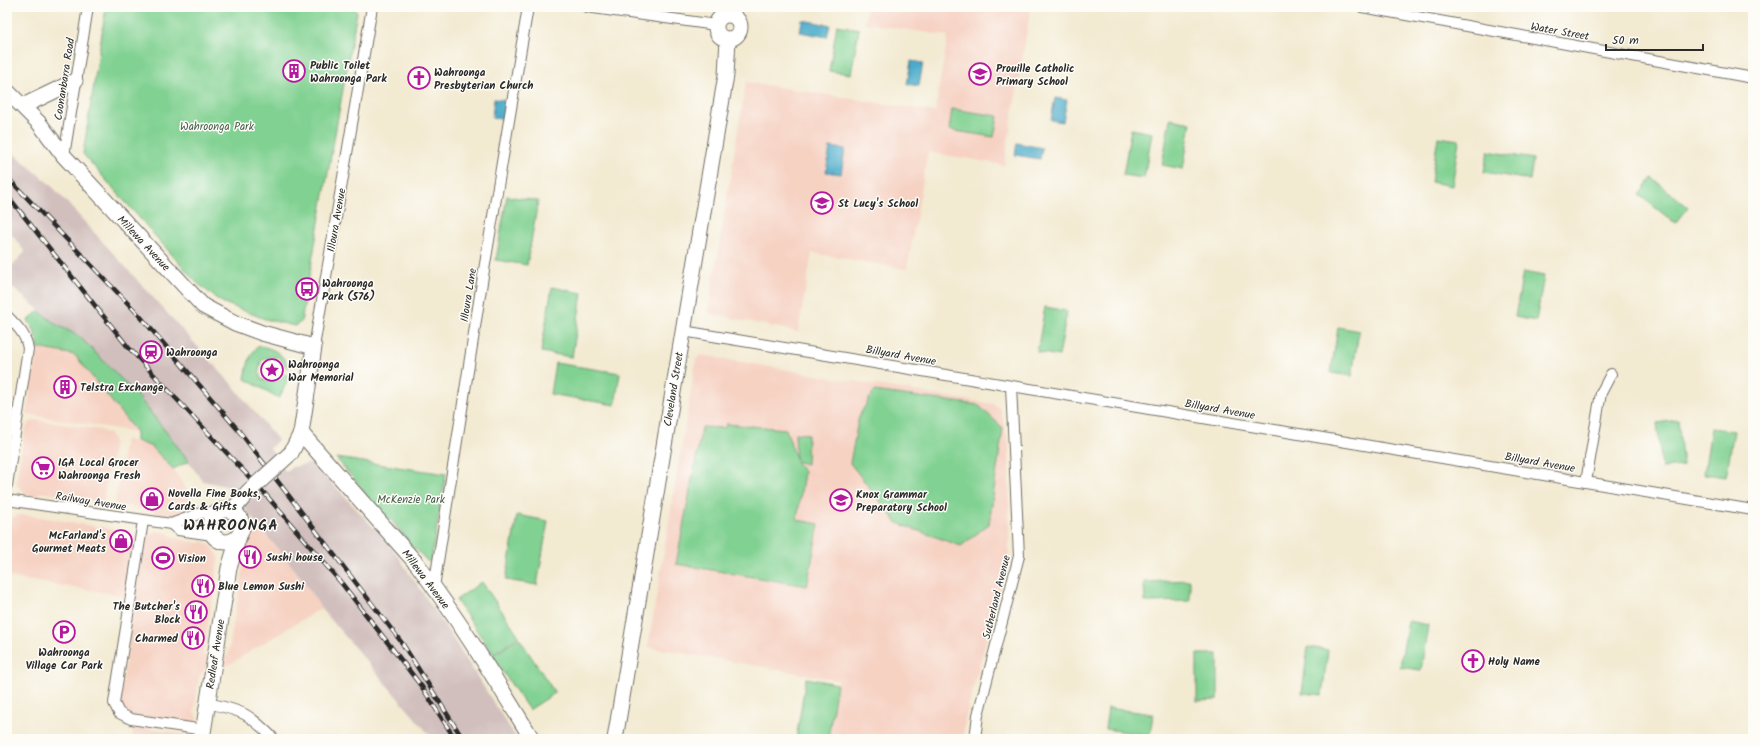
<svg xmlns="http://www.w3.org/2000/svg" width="1760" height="746" font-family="Kalam,sans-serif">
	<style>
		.built { fill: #f6d2c3 }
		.industrial { fill: #d1bfbd }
		.green { fill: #81d192; stroke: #567e5e }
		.water { fill: #4bacca; stroke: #3b6c7a }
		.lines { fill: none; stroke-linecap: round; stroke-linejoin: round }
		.street-casing { stroke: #716e65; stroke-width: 12 }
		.secondary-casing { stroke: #716e65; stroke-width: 17 }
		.street { stroke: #fff; stroke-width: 10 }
		.secondary { stroke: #fff; stroke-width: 15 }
		.rail-casing { stroke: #2b2b2b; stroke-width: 4.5 }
		.rail { stroke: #fdfcf7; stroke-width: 3; stroke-dasharray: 9; stroke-linecap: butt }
		.secondary-bridge-casing { stroke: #716e65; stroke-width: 17; stroke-linecap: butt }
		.secondary-bridge { stroke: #fff; stroke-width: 15 }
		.labels { text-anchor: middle; stroke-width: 3; stroke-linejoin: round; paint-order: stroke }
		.street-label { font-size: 11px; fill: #2b2b2b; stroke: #fdfcf7 }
		.poi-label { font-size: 11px; font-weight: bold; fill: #2b2b2b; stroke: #fdfcf7; text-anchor: start }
		.park-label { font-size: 11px; fill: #455d4a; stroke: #fdfcf7 }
		.district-label { font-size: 15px; font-weight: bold; letter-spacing: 1px; fill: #2b2b2b; stroke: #fdfcf7 }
	</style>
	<rect width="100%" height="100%" fill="#fdfcf7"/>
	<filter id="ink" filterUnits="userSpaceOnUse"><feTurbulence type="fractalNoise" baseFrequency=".025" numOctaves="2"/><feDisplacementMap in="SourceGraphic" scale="8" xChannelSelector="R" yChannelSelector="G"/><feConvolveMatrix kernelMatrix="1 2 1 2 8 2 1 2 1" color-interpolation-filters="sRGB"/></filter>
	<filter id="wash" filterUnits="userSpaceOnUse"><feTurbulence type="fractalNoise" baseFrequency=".012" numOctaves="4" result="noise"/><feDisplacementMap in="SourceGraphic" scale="16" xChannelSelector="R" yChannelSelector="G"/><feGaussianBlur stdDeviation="0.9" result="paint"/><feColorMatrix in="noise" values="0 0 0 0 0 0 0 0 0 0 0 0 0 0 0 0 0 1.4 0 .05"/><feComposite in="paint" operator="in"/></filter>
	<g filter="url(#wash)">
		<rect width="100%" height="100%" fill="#f3ead2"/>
		<g class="built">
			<polygon points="868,7 1031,7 1004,165 928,152 907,269 812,253 798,332 708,313 746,82 935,112 948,36 865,23"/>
			<polygon points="39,348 75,355 136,432 26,414"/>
			<polygon points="702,355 833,378 993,404 1000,408 1009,444 1009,556 965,719 963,739 829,739 838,680 648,647 696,359"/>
			<polygon points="36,420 101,430 111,435 114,443 103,502 40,492 39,497 27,495 17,485 16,481 25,430 29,423"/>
			<polygon points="125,439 152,447 173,469 188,492 193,507 170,518 159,516 153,510 115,504"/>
			<polygon points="18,515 28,515 134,533 135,537 126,596 7,577 9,524 13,517"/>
			<polygon points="156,531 168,533 174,538 200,543 202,541 206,542 213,547 219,557 203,655 208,656 207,667 199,677 194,712 198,718 193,724 131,716 120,707 119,704 145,537"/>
			<polygon points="263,532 300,576 321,608 220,670 221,660 228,655 249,533"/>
			<polygon points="140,727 189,735 193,739 132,739 133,731"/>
		</g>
		<polygon class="industrial" points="7,148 52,186 235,388 278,440 270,448 286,472 292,467 313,463 391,546 441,620 517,739 433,739 321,608 300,576 226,486 203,481 136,394 79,336 57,325 7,283 7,271 25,252 7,228"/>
		<g class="green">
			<polygon points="106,7 353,7 357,12 301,322 295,326 265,319 224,303 217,299 196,282 83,154"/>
			<polygon points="837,25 859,29 851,74 829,71"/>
			<polygon points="952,109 998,116 994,137 949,130"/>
			<polygon points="1170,119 1191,123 1183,169 1162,165"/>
			<polygon points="1131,129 1152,133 1144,178 1123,175"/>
			<polygon points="1438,137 1459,140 1452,186 1431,182"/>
			<polygon points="1488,151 1533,159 1530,180 1484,172"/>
			<polygon points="1652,178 1688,207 1675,223 1639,195"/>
			<polygon points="507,196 538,201 527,265 496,260"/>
			<polygon points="1523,272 1544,276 1536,321 1515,317"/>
			<polygon points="552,287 582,293 572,357 541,352"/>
			<polygon points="1045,307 1067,311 1059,356 1037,352"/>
			<polygon points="39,311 57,325 79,336 136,394 189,461 173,469 152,447 136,441 136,432 75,355 39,348 34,330 28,320"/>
			<polygon points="1338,327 1359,331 1352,376 1331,373"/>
			<path d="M 259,346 C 271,347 287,355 288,369 L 278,357 L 266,358 L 261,361 L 259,371 L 261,379 C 271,382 278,384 285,374 L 288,375 L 286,384 L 279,398 L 245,379 C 247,368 249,352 259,346 Z"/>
			<polygon points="555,363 620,373 615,405 550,394"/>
			<polygon points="874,391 978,405 1003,428 989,524 961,546 897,523 850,463 859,416"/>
			<polygon points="1678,420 1683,466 1662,468 1657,423"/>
			<polygon points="726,424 786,429 796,459 795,433 808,434 807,464 796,461 804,472 797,520 819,524 807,586 676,564 702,427 725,428"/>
			<polygon points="1711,428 1734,431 1726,477 1704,474"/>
			<path d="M 336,458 L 446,474 L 431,560 L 428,562 L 416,549 L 415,550 L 392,524 L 409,541 C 402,532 392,519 382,513 L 363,492 L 364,491 Z"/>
			<polygon points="517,515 548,521 537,585 506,580"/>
			<polygon points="1190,580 1190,601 1145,602 1144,582"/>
			<polygon points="482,582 519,636 493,654 456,600"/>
			<polygon points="1408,621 1428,625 1421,670 1400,667"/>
			<polygon points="519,638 555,693 529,710 492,656"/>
			<polygon points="1308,647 1328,650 1322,695 1302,693"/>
			<polygon points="1197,654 1218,654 1218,700 1197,701"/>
			<polygon points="806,678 837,684 828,739 796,739"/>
			<polygon points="1108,708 1153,714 1150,735 1105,729"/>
		</g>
		<g class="water">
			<polygon points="802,20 830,25 827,37 800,32"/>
			<polygon points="911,61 923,63 919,86 907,84"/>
			<polygon points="1055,98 1067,100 1063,122 1051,120"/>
			<polygon points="494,99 505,100 503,119 492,118"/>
			<polygon points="1017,143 1042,148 1040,159 1015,155"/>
			<polygon points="830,147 845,149 841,174 826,172"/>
		</g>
	</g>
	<g filter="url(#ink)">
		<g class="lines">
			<g class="street-casing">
				<g id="street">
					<polyline points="586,7 716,25"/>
					<polyline points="1362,7 1753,78"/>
					<polyline points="64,156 88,7"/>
					<path d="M 7,316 C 17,326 26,334 28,349 L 7,485"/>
					<polyline points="683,331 1753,510"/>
					<polyline points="314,347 372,7"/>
					<polyline points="1586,482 1601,393 1611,374"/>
					<polyline points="7,500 171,524 201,513 220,511"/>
					<polyline points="143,521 114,703 119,713 131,719 204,730"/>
					<polyline points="171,524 178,530 213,535"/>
					<polyline points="434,587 483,276 528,7"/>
					<path d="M 207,703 C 244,711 248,713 274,739"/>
					<polyline points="975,739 978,715 1019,556 1011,386"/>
				</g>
			</g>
			<g class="secondary-casing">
				<g id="secondary">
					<circle cx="728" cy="27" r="12"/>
					<polyline points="7,91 39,123 64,156 203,306 235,323 262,333 314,347 301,433 291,453"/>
					<polyline points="23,106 75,81"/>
					<path d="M 301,433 L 417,564 C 459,620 496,680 532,739"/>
					<circle cx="226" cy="526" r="16"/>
					<polyline points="232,511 248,492"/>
					<polyline points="202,739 229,568 239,536"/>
					<polyline points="615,739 726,75 728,39"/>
				</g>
			</g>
			<use href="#street" class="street"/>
			<use href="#secondary" class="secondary"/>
			<g class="rail-casing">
				<g id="rail">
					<polyline points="7,177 139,315 239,431 376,609 402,643 463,739"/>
					<polyline points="7,195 128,347 266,495 343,585 422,687 455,739"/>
				</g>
			</g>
			<use href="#rail" class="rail"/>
			<g class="secondary-bridge-casing">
				<polyline id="secondary-bridge" points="248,492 291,453"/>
			</g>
			<use href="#secondary-bridge" class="secondary-bridge"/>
		</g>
	</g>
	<defs>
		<g id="building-ring" transform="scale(1.15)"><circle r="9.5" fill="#fdfcf7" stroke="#b5179e" stroke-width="1.5"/><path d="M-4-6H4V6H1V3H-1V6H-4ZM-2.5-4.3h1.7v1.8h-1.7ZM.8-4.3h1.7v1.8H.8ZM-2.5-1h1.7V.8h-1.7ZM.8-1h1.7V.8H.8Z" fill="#b5179e"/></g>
		<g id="school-ring" transform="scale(1.15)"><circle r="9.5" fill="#fdfcf7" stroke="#b5179e" stroke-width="1.5"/><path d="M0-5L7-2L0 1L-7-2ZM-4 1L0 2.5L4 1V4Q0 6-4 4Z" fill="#b5179e"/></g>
		<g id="church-ring" transform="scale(1.15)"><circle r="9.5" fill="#fdfcf7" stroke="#b5179e" stroke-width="1.5"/><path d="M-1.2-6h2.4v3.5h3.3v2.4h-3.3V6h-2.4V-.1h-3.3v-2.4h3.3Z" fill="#b5179e"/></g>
		<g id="bus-ring" transform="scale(1.15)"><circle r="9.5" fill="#fdfcf7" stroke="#b5179e" stroke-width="1.5"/><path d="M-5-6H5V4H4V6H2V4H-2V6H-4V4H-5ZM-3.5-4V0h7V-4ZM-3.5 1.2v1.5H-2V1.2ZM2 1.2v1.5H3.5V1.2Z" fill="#b5179e"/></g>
		<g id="station-ring" transform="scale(1.15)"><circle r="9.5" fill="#fdfcf7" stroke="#b5179e" stroke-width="1.5"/><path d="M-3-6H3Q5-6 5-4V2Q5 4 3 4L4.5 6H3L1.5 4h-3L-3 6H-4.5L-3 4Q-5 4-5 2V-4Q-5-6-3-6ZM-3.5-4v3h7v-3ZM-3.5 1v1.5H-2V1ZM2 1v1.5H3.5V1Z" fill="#b5179e"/></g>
		<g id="sight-ring" transform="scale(1.15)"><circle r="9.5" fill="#fdfcf7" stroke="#b5179e" stroke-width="1.5"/><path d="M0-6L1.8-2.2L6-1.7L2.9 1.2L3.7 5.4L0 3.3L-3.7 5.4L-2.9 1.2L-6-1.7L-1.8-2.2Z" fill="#b5179e"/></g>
		<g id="supermarket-ring" transform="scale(1.15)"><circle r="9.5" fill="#fdfcf7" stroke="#b5179e" stroke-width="1.5"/><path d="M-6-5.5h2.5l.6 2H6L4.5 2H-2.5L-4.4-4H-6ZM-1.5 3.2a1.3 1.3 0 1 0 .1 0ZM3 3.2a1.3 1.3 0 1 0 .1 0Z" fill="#b5179e"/></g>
		<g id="shop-ring" transform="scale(1.15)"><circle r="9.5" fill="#fdfcf7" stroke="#b5179e" stroke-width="1.5"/><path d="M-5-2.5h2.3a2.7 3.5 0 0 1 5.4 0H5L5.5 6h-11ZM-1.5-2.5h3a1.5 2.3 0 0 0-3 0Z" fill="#b5179e"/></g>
		<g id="restaurant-ring" transform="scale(1.15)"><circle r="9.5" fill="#fdfcf7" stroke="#b5179e" stroke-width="1.5"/><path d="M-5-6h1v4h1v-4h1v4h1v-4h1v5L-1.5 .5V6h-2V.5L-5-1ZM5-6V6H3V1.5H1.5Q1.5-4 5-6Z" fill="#b5179e"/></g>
		<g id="stadium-ring" transform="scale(1.15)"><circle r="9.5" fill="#fdfcf7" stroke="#b5179e" stroke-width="1.5"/><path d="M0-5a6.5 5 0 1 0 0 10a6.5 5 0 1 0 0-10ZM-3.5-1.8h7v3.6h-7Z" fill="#b5179e"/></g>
		<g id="parking-ring" transform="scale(1.15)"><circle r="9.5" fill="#fdfcf7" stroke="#b5179e" stroke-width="1.5"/><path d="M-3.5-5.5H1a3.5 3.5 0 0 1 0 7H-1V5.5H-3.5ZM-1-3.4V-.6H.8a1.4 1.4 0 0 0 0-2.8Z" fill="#b5179e"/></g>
	</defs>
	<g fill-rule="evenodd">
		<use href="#building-ring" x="294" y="71"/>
		<use href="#school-ring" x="980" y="74"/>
		<use href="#church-ring" x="419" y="78"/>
		<use href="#school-ring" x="822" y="203"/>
		<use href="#bus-ring" x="307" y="289"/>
		<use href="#station-ring" x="151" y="352"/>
		<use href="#sight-ring" x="272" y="370"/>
		<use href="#building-ring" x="65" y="387"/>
		<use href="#supermarket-ring" x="43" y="468"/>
		<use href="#shop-ring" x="152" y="499"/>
		<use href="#school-ring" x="841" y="500"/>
		<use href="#shop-ring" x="121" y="541"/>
		<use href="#restaurant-ring" x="250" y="557"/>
		<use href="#stadium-ring" x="163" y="558"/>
		<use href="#restaurant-ring" x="203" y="586"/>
		<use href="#restaurant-ring" x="196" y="612"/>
		<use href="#parking-ring" x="64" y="632"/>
		<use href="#restaurant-ring" x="193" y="638"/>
		<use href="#church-ring" x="1473" y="661"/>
	</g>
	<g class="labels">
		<g class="street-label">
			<text transform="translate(1560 31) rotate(10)" y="4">Water Street</text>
			<text transform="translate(64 79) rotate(-81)" y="4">Coonanbarra Road</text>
			<text transform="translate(336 220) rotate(-80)" y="4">Illoura Avenue</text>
			<text transform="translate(144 243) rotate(47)" y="4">Millewa Avenue</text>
			<text transform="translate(468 295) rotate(-81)" y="4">Illoura Lane</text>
			<text transform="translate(901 355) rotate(10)" y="4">Billyard Avenue</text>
			<text transform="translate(673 389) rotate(-81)" y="4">Cleveland Street</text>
			<text transform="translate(1220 409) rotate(10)" y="4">Billyard Avenue</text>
			<text transform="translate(1540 462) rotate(10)" y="4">Billyard Avenue</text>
			<text transform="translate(91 501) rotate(9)" y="4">Railway Avenue</text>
			<text transform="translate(426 579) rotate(53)" y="4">Millewa Avenue</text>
			<text transform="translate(996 597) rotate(-76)" y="4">Sutherland Avenue</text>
			<text transform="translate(215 654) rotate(-81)" y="4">Redleaf Avenue</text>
		</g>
		<g class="poi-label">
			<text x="310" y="69">Public Toilet<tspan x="310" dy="13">Wahroonga Park</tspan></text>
			<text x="996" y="72">Prouille Catholic<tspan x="996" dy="13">Primary School</tspan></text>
			<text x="434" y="76">Wahroonga<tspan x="434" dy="13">Presbyterian Church</tspan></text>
			<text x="838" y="207">St Lucy's School</text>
			<text x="322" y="287">Wahroonga<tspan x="322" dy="13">Park (576)</tspan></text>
			<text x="166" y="356">Wahroonga</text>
			<text x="288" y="368">Wahroonga<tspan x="288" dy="13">War Memorial</tspan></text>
			<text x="80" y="391">Telstra Exchange</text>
			<text x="58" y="466">IGA Local Grocer<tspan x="58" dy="13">Wahroonga Fresh</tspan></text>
			<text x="168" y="497">Novella Fine Books,<tspan x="168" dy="13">Cards &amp; Gifts</tspan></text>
			<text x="856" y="498">Knox Grammar<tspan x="856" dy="13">Preparatory School</tspan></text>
			<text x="106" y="539" text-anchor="end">McFarland's<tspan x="106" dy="13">Gourmet Meats</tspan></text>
			<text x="266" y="561">Sushi house</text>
			<text x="178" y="562">Vision</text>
			<text x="218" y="590">Blue Lemon Sushi</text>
			<text x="180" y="610" text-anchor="end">The Butcher's<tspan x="180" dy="13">Block</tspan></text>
			<text x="178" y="642" text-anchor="end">Charmed</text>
			<text x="64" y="656" text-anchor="middle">Wahroonga<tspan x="64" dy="13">Village Car Park</tspan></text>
			<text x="1488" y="665">Holy Name</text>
		</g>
		<g class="park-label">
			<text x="217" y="130">Wahroonga Park</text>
			<text x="411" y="503">McKenzie Park</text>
		</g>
		<g class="district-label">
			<text x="231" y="530">WAHROONGA</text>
		</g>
	</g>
	<rect width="1760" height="746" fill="none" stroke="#fdfcf7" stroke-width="24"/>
	<path d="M1606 44v6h97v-6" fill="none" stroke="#2b2b2b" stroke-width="2"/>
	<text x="1612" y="44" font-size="12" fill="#2b2b2b" stroke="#fdfcf7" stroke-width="3" paint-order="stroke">50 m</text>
</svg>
